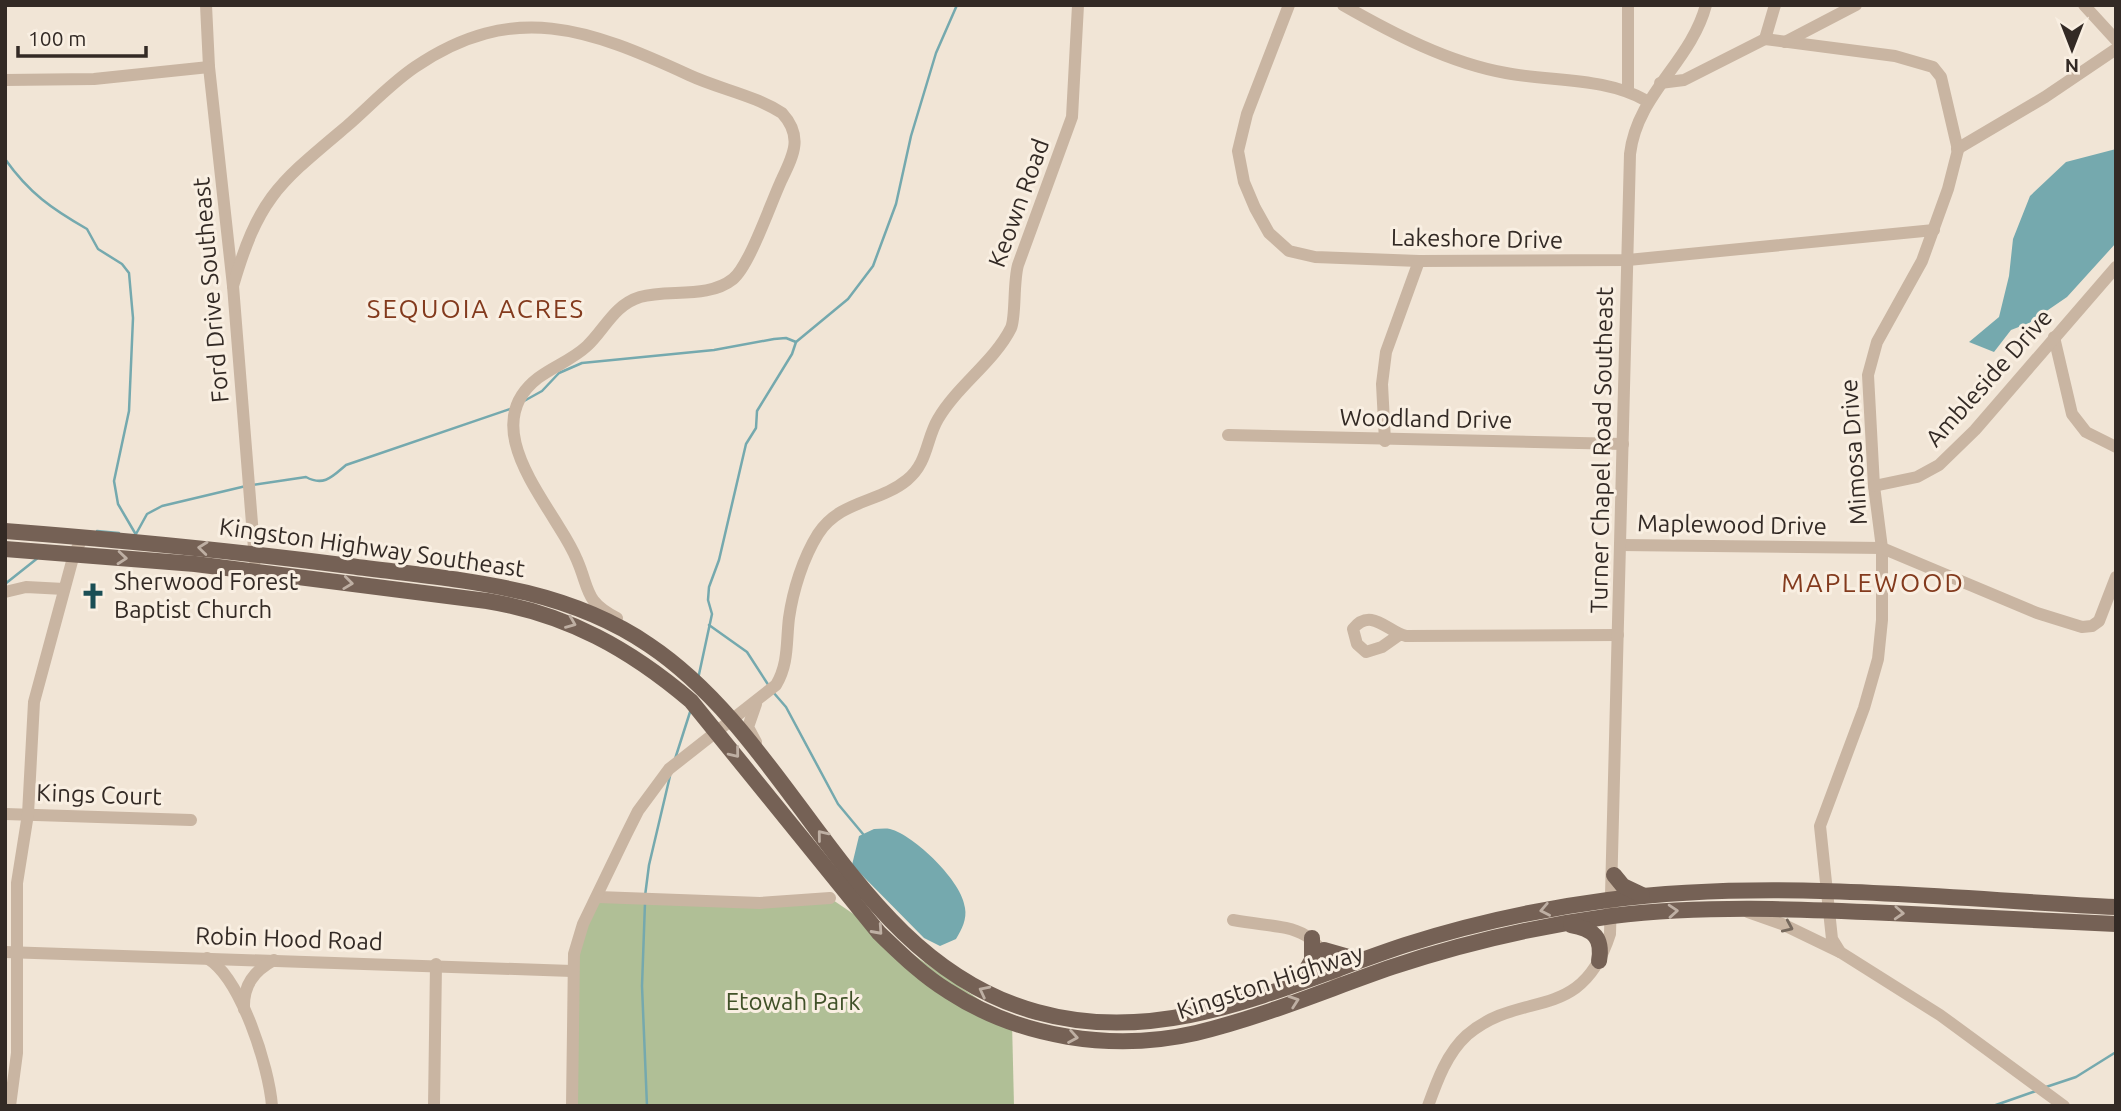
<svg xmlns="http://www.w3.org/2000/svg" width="2121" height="1111" font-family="Ubuntu,sans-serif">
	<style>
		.green { fill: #b0bf96 }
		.water { fill: #75a9ae }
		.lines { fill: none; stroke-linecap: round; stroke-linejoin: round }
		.stream { stroke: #75a9ae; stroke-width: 2.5 }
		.minor { stroke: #c9b5a2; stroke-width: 12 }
		.major { stroke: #756155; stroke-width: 16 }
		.oneway { stroke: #beafa3 }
		.oneway2 { stroke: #76695d }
		.labels { text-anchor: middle; stroke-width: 6; stroke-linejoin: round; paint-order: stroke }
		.street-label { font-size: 24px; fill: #332a25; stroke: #f9efe2 }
		.poi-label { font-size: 24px; fill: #332a25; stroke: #f9efe2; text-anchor: start }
		.park-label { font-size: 24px; fill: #405128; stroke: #f9efe2 }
		.neighbourhood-label { font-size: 26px; letter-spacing: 2px; fill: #833a1d; stroke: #f9efe2 }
	</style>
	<rect width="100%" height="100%" fill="#f1e5d6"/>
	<polygon class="green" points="598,897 830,898 1012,1022 1014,1106 572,1106 572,971"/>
	<g class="water">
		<polygon points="2116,149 2116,243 2067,297 2029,323 2011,330 1994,352 1969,342 1999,317 2009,276 2013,239 2030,196 2066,162"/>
		<path d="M 874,829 C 879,829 885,828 890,829 C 914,835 963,882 965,908 C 967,919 962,929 956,939 L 940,946 L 924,938 L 852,865 L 859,836 Z"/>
	</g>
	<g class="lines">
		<g class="stream">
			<path d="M 5,159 C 29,193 52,209 87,229 L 98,249 L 122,264 L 129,273 L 133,318 L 129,411 L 114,481 L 118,504 L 135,533"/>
			<polyline points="524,401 542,391 559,373 582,363 714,350 774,339 786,338 796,342"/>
			<path d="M 253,485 L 306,477 C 324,487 333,476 346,465 L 513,408"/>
			<polyline points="97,531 119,533"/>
			<polyline points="136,534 147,514 162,506 246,486"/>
			<polyline points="5,584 39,557"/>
			<polyline points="709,625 747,652 769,686"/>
			<polyline points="698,679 712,614 708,600 709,587 719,560 746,444 756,428 757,411 792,354 796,342 848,299 873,266 896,204 911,136 936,53 957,5"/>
			<polyline points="773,692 786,707 838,804 863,834"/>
			<polyline points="675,759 691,709"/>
			<polyline points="645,896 649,865 670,776"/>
			<polyline points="645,903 642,986 647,1106"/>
			<polyline points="2046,1087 2076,1077 2116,1052"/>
			<polyline points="1993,1106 2036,1091"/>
		</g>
		<g class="minor">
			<polyline points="206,5 209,67 233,286 255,561"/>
			<polyline points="1289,5 1247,114 1238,151 1244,182 1255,208 1269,233 1289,251 1315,257 1419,261 1628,260 1934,230"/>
			<path d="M 1343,5 C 1392,33 1449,63 1506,73 C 1553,82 1605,77 1647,101"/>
			<polyline points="2084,5 2116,40"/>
			<polyline points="1765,39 1895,56 1933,67 1941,77 1958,150 1948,189 1922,261 1877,342 1868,375 1874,486 1882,548 1882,620 1878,659 1864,708 1820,826 1832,939 1840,952 1940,1015 2064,1106"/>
			<polyline points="1765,39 1775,5"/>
			<polyline points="1785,42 1856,5"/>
			<polyline points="5,80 94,79 209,67"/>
			<polyline points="1660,83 1684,80 1765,39"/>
			<polyline points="1628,90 1628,5"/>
			<polyline points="1957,149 2045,97 2116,49"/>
			<path d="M 233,286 C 259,197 278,184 347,126 C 369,107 390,84 415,67 C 514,0 589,29 689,75 C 719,89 754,95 782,113 C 803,136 794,154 782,179 C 771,202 750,265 733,279 C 708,299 669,289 640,297 C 614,305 605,329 587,346 C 572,360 554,366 538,378 C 486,418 528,477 554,519 C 562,532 571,545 577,560 C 590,590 584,601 617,618"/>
			<polyline points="2054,337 2072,414 2086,432 2116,447"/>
			<polyline points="1228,435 1623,444"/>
			<polyline points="1385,441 1382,384 1386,352 1419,261"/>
			<polyline points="1874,486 1917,477 1939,465 1975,430 2116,267"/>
			<polyline points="1620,545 1882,548 2037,613 2082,627 2092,626 2099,621 2116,577"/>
			<polyline points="5,592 26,587 64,589"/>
			<path d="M 1399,635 L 1382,647 L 1366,652 L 1357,644 L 1353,629 C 1371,606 1389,633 1406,636 L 1618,635"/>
			<polyline points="756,704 748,727 756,742"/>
			<polyline points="5,814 191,820"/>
			<polyline points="598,897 760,903 830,898"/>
			<polyline points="1748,912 1782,924 1840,952"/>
			<path d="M 1233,920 C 1287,930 1314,920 1336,979"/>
			<polyline points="5,952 572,971"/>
			<path d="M 207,958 C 241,978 269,1067 272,1106"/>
			<path d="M 244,1009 C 243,985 254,971 274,960"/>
			<polyline points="10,1106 17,1053 17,883 28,814 34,702 74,554 83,537"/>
			<polyline points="434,1106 436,964"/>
			<path d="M 572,1106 L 574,954 L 583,924 L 626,835 L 638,811 L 669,769 L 776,685 C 789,663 786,642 789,618 C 793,590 803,558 818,534 C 840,500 879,503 907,480 C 928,463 926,439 938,419 C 957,386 994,362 1011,328 C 1016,317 1013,283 1018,265 L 1072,117 L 1078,5"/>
			<path d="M 1428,1106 C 1437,1081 1447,1053 1467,1035 C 1522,988 1581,1025 1610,934 L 1630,154 C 1637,94 1691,62 1706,5"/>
		</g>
		<g class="major">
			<path d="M 5,531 C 121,540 235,551 350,566 C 454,580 559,584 649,645 C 797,744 853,962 1037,1012 C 1166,1048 1284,985 1405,945 C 1471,924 1539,909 1608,900 C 1775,878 1948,899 2116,907"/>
			<path d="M 5,549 L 195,564 L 487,601 C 567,614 630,649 691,701 L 879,933 C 901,954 922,975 948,991 C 1020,1038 1113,1052 1196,1033 C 1263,1017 1328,989 1392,967 C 1464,943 1538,926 1612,916 C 1705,905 1797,909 1890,913 C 1965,917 2040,920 2116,924"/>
			<polyline points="1614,875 1623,886 1642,895"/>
			<path d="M 1571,925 C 1594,929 1603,938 1599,961"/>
			<polyline points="1324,950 1359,960"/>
			<polyline points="1300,981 1312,960 1312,938"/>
		</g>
	</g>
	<defs><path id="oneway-chevron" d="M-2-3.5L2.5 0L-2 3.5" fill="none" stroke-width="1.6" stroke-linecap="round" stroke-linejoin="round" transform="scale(1.75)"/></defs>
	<g class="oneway">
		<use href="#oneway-chevron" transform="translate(203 548) rotate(-174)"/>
		<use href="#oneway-chevron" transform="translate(122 558) rotate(5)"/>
		<use href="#oneway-chevron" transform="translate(348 583) rotate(7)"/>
		<use href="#oneway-chevron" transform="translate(571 623) rotate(22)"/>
		<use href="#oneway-chevron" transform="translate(735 753) rotate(51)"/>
		<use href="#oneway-chevron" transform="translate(822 835) rotate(-129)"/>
		<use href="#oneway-chevron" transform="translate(1545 910) rotate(169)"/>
		<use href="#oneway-chevron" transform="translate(1673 911) rotate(-4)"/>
		<use href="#oneway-chevron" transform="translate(1899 913) rotate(3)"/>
		<use href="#oneway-chevron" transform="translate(878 930) rotate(48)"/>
		<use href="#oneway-chevron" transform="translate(984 991) rotate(-153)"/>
		<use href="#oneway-chevron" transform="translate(1294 1001) rotate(-19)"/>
		<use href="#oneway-chevron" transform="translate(1073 1037) rotate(10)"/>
	</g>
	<use class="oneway2" href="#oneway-chevron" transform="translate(1788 927) rotate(24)"/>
	<defs>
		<g id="church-bare" transform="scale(2.1)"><path d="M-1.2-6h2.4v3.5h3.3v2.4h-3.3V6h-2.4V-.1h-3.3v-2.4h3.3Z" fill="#1a4e55" stroke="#f9efe2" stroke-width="2.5" paint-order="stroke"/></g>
	</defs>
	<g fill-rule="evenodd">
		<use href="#church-bare" x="93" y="596"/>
	</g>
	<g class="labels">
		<g class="street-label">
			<text transform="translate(1019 203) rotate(-70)" y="8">Keown Road</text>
			<text transform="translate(1477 239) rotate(1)" y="8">Lakeshore Drive</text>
			<text transform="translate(211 290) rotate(-95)" y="8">Ford Drive Southeast</text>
			<text transform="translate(1989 378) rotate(-48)" y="8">Ambleside Drive</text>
			<text transform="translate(1426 419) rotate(1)" y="8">Woodland Drive</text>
			<text transform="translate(1602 450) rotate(-89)" y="8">Turner Chapel Road Southeast</text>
			<text transform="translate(1854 452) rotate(-94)" y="8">Mimosa Drive</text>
			<text transform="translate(1732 525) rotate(1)" y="8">Maplewood Drive</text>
			<text transform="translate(372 548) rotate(8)" y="8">Kingston Highway Southeast</text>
			<text transform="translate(99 795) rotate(2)" y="8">Kings Court</text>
			<text transform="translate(289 939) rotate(2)" y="8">Robin Hood Road</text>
			<text transform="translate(1270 982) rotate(-18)" y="8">Kingston Highway</text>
		</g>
		<g class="poi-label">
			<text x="114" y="590">Sherwood Forest<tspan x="114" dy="28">Baptist Church</tspan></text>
		</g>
		<g class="park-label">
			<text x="793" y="1010">Etowah Park</text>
		</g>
		<g class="neighbourhood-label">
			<text x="476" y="318">SEQUOIA ACRES</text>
			<text x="1873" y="592">MAPLEWOOD</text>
		</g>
	</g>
	<rect width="2121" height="1111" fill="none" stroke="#332a25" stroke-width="14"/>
	<g transform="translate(2072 49) rotate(180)" stroke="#f9efe2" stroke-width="5" paint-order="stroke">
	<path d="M0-5L12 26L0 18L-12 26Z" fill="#332a25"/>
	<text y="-10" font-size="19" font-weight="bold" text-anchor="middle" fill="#332a25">N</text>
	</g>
	<path d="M18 46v10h128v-10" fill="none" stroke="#332a25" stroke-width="3.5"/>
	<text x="28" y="46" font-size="21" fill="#332a25" stroke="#f9efe2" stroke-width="5" paint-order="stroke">100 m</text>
</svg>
